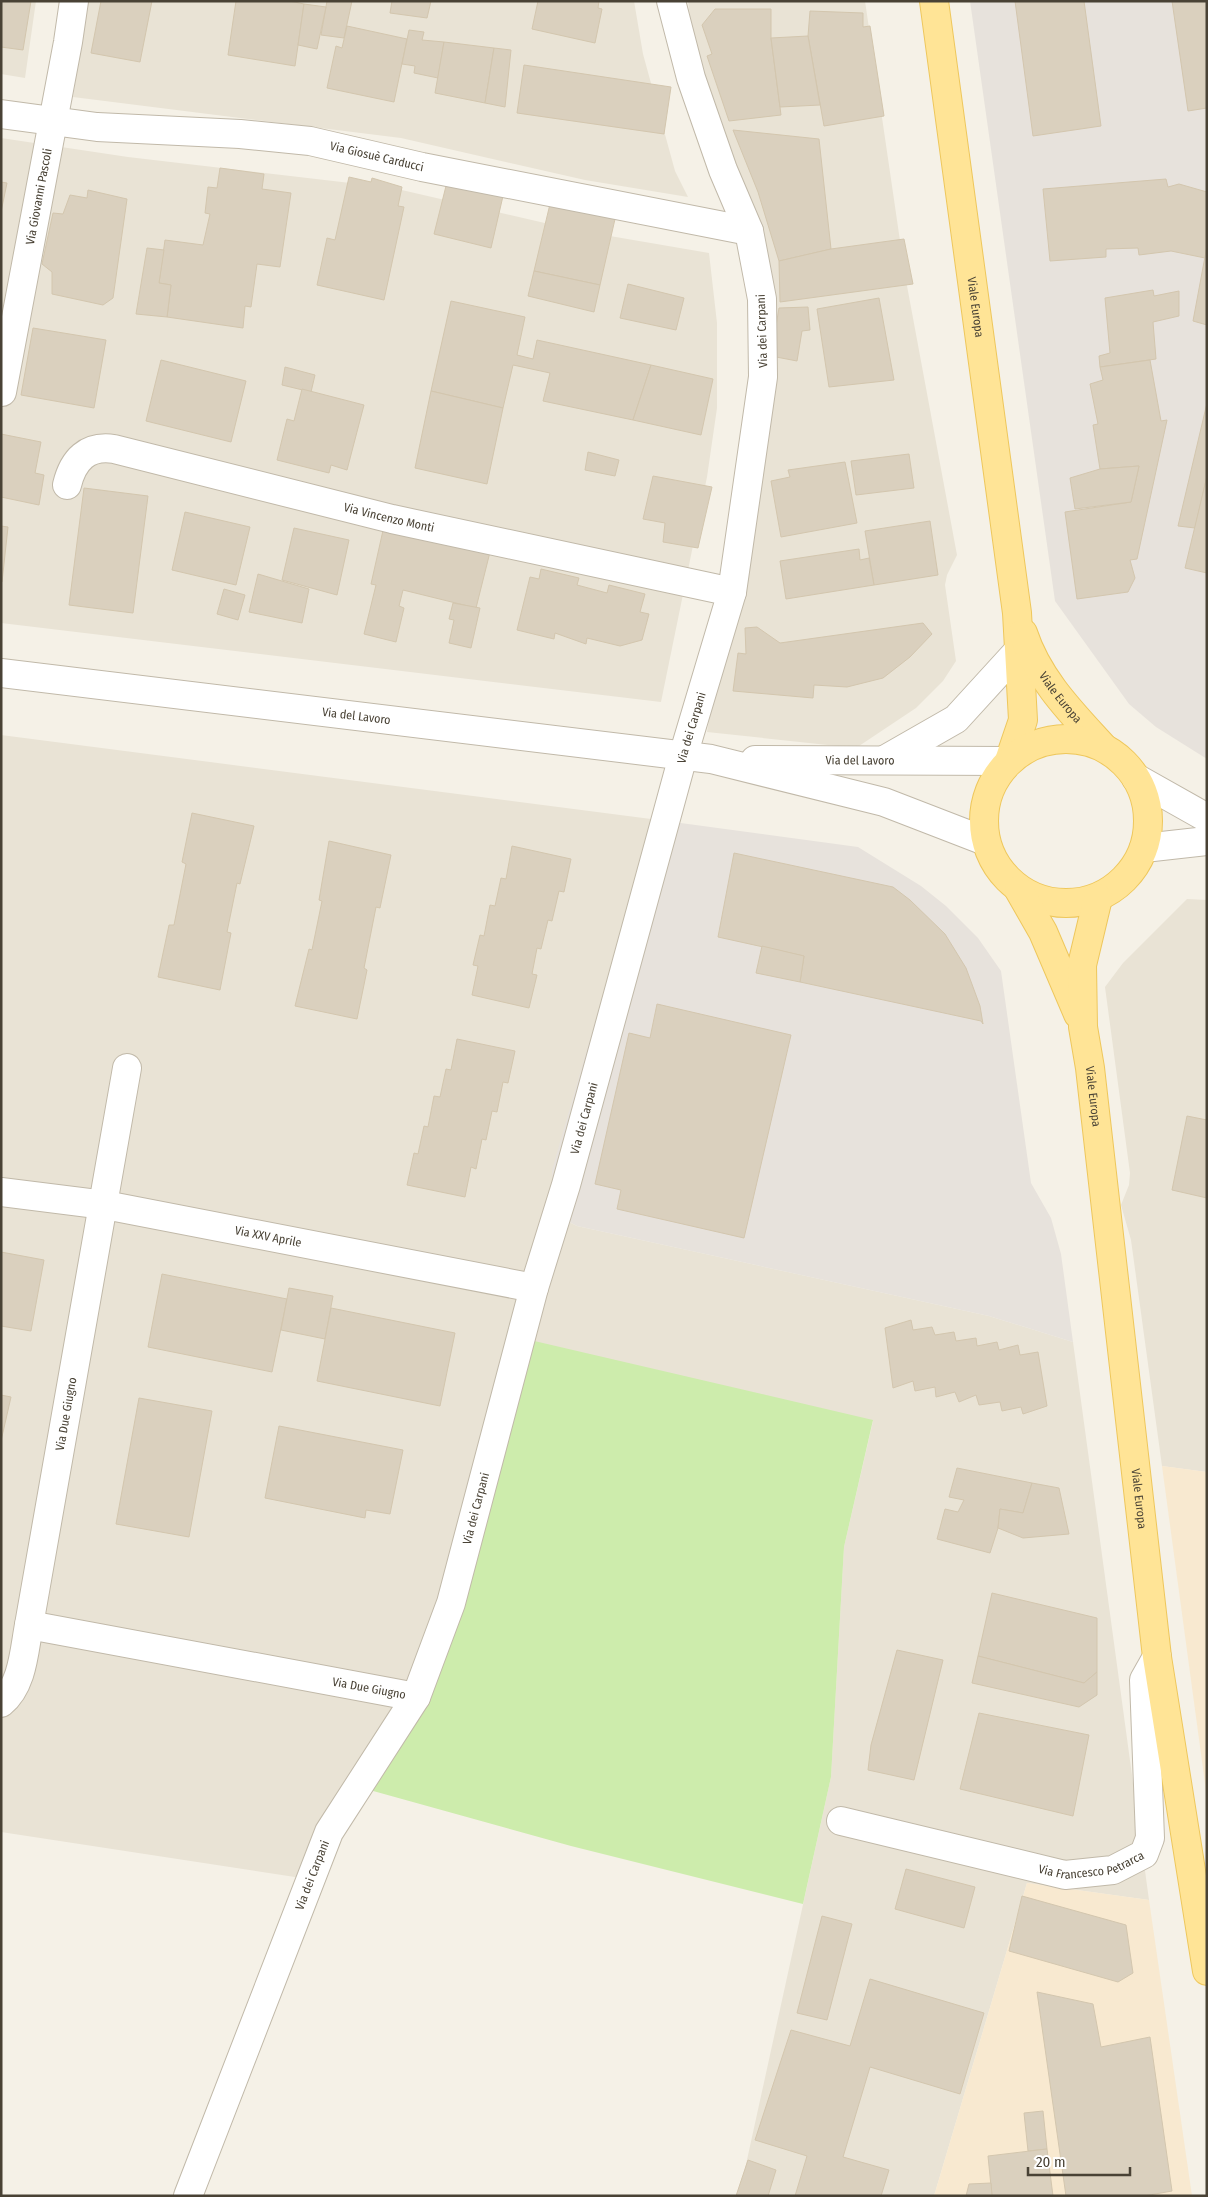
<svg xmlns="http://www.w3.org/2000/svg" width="1208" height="2197" font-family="'Fira Sans Condensed',sans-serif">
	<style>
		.residential { fill: #e9e3d5 }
		.commercial { fill: #f8e9d0 }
		.industrial { fill: #e7e2dc }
		.green { fill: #cdecac }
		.building { fill: #dad0be; stroke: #d3c6ae }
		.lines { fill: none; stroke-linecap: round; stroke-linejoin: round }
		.minor-casing { stroke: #c1b9a9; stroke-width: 30 }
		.major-casing { stroke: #eec75c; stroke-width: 30 }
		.minor { stroke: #fff; stroke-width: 28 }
		.major { stroke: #ffe496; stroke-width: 28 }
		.labels { text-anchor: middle; stroke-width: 4; stroke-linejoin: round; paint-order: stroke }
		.street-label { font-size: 12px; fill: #494235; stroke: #fff }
	</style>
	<rect width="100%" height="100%" fill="#f5f1e7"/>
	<g class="residential">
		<polygon points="1,1 36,1 25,78 1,74"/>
		<polygon points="88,1 634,1 643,54 675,171 688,197 585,180 401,138 73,97"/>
		<polygon points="688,1 865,1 905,275 957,555 947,575 945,585 956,661 943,681 916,708 856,748 707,732 718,666 768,413 723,152 693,44"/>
		<polygon points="1,138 128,157 393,188 575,230 709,253 717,323 717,408 707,477 661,702 1,623"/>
		<polygon points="1,735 651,819 565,1220 577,1226 989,1316 1073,1342 1149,1900 1027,1883 934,2196 736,2196 743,2178 831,1777 844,1547 873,1421 455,1589 355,1804 321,1881 1,1832"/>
		<polygon points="1187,899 1207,900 1207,1472 1162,1466 1131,1240 1121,1205 1129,1185 1130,1173 1105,987 1123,963"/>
	</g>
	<g class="commercial">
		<polygon points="1162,1466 1207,1472 1207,1798"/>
		<polygon points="1027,1883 1149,1900 1192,2196 934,2196"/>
	</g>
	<g class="industrial">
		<polygon points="970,1 1207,1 1207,759 1156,727 1129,704 1055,601"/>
		<polygon points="651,819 858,847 921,886 946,906 978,938 1001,971 1031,1183 1051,1218 1061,1254 1073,1342 989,1316 577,1226 565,1220 552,1194 552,1170 643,856"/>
	</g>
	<polygon class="green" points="530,1340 873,1420 844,1547 831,1777 803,1904 571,1846 366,1789 425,1677"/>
	<g class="building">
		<polygon points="1,1 31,1 23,50 1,47"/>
		<polygon points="101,1 152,1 140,62 91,53"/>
		<polygon points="236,1 290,1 304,4 295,66 228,55"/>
		<polygon points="327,1 352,1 344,38 321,35"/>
		<polygon points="392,1 431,1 427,18 390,13"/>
		<polygon points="538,1 599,1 598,8 602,9 595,43 532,29"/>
		<polygon points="1015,1 1084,1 1101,126 1033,136"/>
		<polygon points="1172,1 1207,1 1207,108 1188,111"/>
		<polygon points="304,4 326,7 317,49 298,45"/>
		<polygon points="715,9 771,9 771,38 781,115 729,121 707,56 712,54 702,25"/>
		<polygon points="810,11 863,13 863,27 870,26 884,116 824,126 808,36"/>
		<polygon points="347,26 407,39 394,102 327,88 336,46 342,48"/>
		<polygon points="409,30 424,32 422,40 444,42 438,78 414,73 415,66 402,64"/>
		<polygon points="808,36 820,105 780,107 771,38"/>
		<polygon points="444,42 494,48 485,103 435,93"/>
		<polygon points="494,48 511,50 505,107 485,103"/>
		<polygon points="524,65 671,87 664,134 517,113"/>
		<polygon points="733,130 819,139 831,249 779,261 758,192"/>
		<polygon points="220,168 264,174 262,189 291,193 280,267 257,264 251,307 245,306 243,328 167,317 171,285 159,283 165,240 203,245 210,214 205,213 208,187 217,188"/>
		<polygon points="349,177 371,182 372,178 402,187 398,206 404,207 384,300 317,285 327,238 335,240"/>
		<polygon points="1166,179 1168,187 1179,184 1207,192 1207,246 1205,258 1171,251 1139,255 1138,248 1106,249 1106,257 1050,261 1043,189"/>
		<polygon points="1,182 7,183 1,212"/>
		<polygon points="447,182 503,196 491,248 434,234"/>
		<polygon points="88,190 127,199 113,298 103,305 52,294 52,272 42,264 53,213 63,214 70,195 87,198"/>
		<polygon points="550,204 615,219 600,285 534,271"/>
		<polygon points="904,239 913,284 780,302 779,261 831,249"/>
		<polygon points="1207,246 1207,325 1193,321"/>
		<polygon points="147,248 164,250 159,283 171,285 167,317 136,314"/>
		<polygon points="534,271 600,285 594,312 528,296"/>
		<polygon points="628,284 684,298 676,330 620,318"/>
		<polygon points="1153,290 1154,296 1179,291 1179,316 1153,322 1156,359 1100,367 1099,356 1110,353 1105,298"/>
		<polygon points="879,298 894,380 829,387 817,309"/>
		<polygon points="451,301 525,317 517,355 533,359 537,340 651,365 633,420 543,401 550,373 513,365 503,408 431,391"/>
		<polygon points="808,307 810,330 802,331 797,361 771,356 779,308"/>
		<polygon points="33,328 106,340 94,408 21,395"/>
		<polygon points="161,360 246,381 231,442 146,421"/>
		<polygon points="1150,360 1161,421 1167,420 1137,559 1130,560 1135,578 1128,592 1077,599 1065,512 1131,502 1139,466 1100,469 1093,425 1098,424 1090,384 1103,380 1100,367"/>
		<polygon points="651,365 713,379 701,435 633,420"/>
		<polygon points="285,367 315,375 311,392 282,385"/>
		<polygon points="302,389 364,405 347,470 331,465 329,473 277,460 287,419 294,421"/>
		<polygon points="431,391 503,408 487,484 415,468"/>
		<polygon points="1207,403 1207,476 1195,528 1178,526"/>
		<polygon points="1,434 41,442 35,473 44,475 39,505 1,497"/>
		<polygon points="588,452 619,460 615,476 585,470"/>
		<polygon points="909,454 914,488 856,495 851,461"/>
		<polygon points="845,462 857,523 781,537 771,481 790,477 788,470"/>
		<polygon points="1139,466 1131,502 1075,509 1070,478 1100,469"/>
		<polygon points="653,476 712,487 698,548 663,542 665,523 643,519"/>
		<polygon points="1207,476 1207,573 1185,568"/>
		<polygon points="84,488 148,496 133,613 69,605"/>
		<polygon points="185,512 250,527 236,585 172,570"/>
		<polygon points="930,521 938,575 874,585 865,531"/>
		<polygon points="1,526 8,527 2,582 1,582"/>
		<polygon points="384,526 490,552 476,608 403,590 399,606 404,608 396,642 364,634 376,585 371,584"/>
		<polygon points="294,528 349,540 337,595 282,580"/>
		<polygon points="859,549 860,560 869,558 874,585 786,599 780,561"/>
		<polygon points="541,569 579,578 577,585 607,593 609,585 645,594 640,612 649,614 642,640 620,646 587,638 586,644 555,633 554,639 517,630 530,577 539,579"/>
		<polygon points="258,574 309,589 302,623 249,612"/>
		<polygon points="224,589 245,595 238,620 217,614"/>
		<polygon points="453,603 480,608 471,648 449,643 454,620 449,619"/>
		<polygon points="923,623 932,634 910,657 883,678 847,687 814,685 813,698 733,691 738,653 746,654 745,628 757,627 780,643"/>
		<polygon points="192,813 254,826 240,884 237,883 227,932 231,933 220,990 158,977 169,925 174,925 186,864 182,862"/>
		<polygon points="329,841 391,855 380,908 376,907 364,968 367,970 357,1019 295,1006 309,949 312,950 322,901 319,900"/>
		<polygon points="512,846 571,859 564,892 559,891 552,921 548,920 541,949 537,948 532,974 537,975 529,1008 472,995 478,966 473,965 480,935 484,936 490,905 495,906 501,878 506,879"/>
		<polygon points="734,853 893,887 910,900 945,934 966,968 980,1006 983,1024 981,1021 800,982 804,956 718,937"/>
		<polygon points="762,946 804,956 800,982 756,973"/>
		<polygon points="657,1004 791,1035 744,1238 617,1209 621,1190 595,1184 629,1033 650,1038"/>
		<polygon points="457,1039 515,1051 508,1083 503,1082 497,1112 492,1111 486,1140 482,1139 476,1169 471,1167 465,1197 407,1185 414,1153 418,1154 424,1126 428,1127 434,1096 440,1097 446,1069 451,1070"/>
		<polygon points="1187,1116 1207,1120 1207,1198 1172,1190"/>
		<polygon points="1,1252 44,1260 31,1331 1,1326"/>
		<polygon points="162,1274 287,1299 272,1372 148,1347"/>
		<polygon points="289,1288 333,1296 325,1339 281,1330"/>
		<polygon points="331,1308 455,1333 440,1406 317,1381"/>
		<polygon points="911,1320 913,1330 932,1327 935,1335 954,1332 956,1341 976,1338 977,1346 997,1342 999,1350 1018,1345 1020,1355 1038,1352 1047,1406 1023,1414 1021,1407 1002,1411 1000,1402 979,1405 976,1395 959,1402 955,1392 936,1397 935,1387 915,1391 913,1381 893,1388 885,1328"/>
		<polygon points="1,1395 11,1397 1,1441"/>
		<polygon points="139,1398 212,1411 189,1537 116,1524"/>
		<polygon points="279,1426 403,1450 390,1514 366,1510 365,1518 265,1498"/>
		<polygon points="957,1468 1032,1483 1023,1513 1000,1509 998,1528 990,1553 937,1539 945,1509 958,1512 964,1500 949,1497"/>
		<polygon points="1032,1483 1059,1488 1069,1534 1023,1538 998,1528 1000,1509 1023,1513"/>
		<polygon points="992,1593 1097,1618 1097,1672 1084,1683 978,1656"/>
		<polygon points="897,1650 943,1660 914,1780 868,1770 871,1745"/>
		<polygon points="978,1656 1084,1683 1097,1672 1097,1695 1079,1707 972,1683"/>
		<polygon points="979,1713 1089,1735 1073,1816 960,1789"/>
		<polygon points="906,1869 975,1887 964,1928 895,1909"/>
		<polygon points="1022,1896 1126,1925 1133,1973 1118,1982 1009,1951"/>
		<polygon points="822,1916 852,1924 827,2020 797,2013"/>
		<polygon points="870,1979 984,2013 960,2094 870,2067 843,2157 889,2170 881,2196 795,2196 807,2156 755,2140 791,2030 850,2046"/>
		<polygon points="1037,1992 1093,2004 1101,2047 1150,2037 1172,2191 1144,2196 1066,2196"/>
		<polygon points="1043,2111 1047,2149 1028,2151 1024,2113"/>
		<polygon points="1047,2149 1053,2196 992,2196 988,2156"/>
		<polygon points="748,2160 776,2170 768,2196 736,2196"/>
		<polygon points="991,2183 992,2196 966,2196 969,2184"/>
	</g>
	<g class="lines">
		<g class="minor-casing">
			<g id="minor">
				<path id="s1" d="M 1,114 L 97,127 L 240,134 L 310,141 L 422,167 L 749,231"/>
				<path id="s2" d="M 2,392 L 68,42 L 74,1"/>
				<path id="s3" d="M 67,485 C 73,460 87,445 114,449 L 392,519 L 732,592"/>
				<path id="s4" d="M 1,673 L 711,759 L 884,802 L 985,841"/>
				<polyline points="886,759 956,719 1019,650"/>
				<path id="s5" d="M 755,760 L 1009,761"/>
				<polyline points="1136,778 1207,818"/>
				<polyline points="1144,848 1207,841"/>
				<path id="s6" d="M 1,1192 L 105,1205 L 534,1288"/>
				<path id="s7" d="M 29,1625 L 416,1697"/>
				<path id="s8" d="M 1,1703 C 23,1685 24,1651 29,1625 L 127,1068"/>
				<path id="s9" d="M 841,1821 L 1065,1875 L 1113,1870 L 1144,1854 L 1150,1838 L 1144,1680 L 1157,1657"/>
				<path id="s10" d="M 188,2196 L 329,1832 L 416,1697 L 451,1603 L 534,1288 L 566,1185 L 683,756 L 732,592 L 763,377 L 762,299 L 749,231 L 723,170 L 691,78 L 671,1"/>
			</g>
		</g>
		<g class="major-casing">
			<g id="major">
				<path id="s11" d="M 934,1 L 1017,613 L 1023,720 L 1009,761"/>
				<path id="s12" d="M 1023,633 C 1038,679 1071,712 1103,747"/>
				<circle cx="1066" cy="821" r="82"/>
				<polyline points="1019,890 1043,932 1078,1014"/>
				<path id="s13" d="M 1098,898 L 1082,965 L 1083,1027 L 1090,1068 L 1157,1657 L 1207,1971"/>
			</g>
		</g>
		<use href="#minor" class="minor"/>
		<use href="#major" class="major"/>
	</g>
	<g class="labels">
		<g class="street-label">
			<text dy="4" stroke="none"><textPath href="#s1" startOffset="379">Via Giosuè Carducci</textPath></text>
			<text dy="4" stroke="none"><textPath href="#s2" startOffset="199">Via Giovanni Pascoli</textPath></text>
			<text dy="4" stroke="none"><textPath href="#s11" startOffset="309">Viale Europa</textPath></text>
			<text transform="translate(762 331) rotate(-92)" y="4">Via dei Carpani</text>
			<text dy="4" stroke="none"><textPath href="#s3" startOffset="350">Via Vincenzo Monti</textPath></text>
			<text dy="4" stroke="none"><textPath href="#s12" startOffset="75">Viale Europa</textPath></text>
			<text dy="4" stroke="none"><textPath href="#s4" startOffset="358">Via del Lavoro</textPath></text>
			<text dy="4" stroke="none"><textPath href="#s10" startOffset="1559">Via dei Carpani</textPath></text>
			<text dy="4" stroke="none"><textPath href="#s5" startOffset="105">Via del Lavoro</textPath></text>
			<text dy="4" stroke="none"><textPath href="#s13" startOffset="201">Viale Europa</textPath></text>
			<text dy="4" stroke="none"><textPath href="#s10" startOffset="1154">Via dei Carpani</textPath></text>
			<text dy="4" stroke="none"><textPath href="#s6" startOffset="271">Via XXV Aprile</textPath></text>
			<text dy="4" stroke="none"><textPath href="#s8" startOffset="299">Via Due Giugno</textPath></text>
			<text dy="4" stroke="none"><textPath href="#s13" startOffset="606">Viale Europa</textPath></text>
			<text dy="4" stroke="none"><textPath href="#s10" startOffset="749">Via dei Carpani</textPath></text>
			<text dy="4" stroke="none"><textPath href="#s7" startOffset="346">Via Due Giugno</textPath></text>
			<text dy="4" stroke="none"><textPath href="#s9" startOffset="258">Via Francesco Petrarca</textPath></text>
			<text dy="4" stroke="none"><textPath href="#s10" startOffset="344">Via dei Carpani</textPath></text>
		</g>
	</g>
	<rect width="1208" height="2197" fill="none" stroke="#494235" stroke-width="5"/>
	<path d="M1028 2167v8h102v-8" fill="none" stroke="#494235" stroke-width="2.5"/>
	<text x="1036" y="2167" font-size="15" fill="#494235" stroke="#ffffff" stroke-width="4" paint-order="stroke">20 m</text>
</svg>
